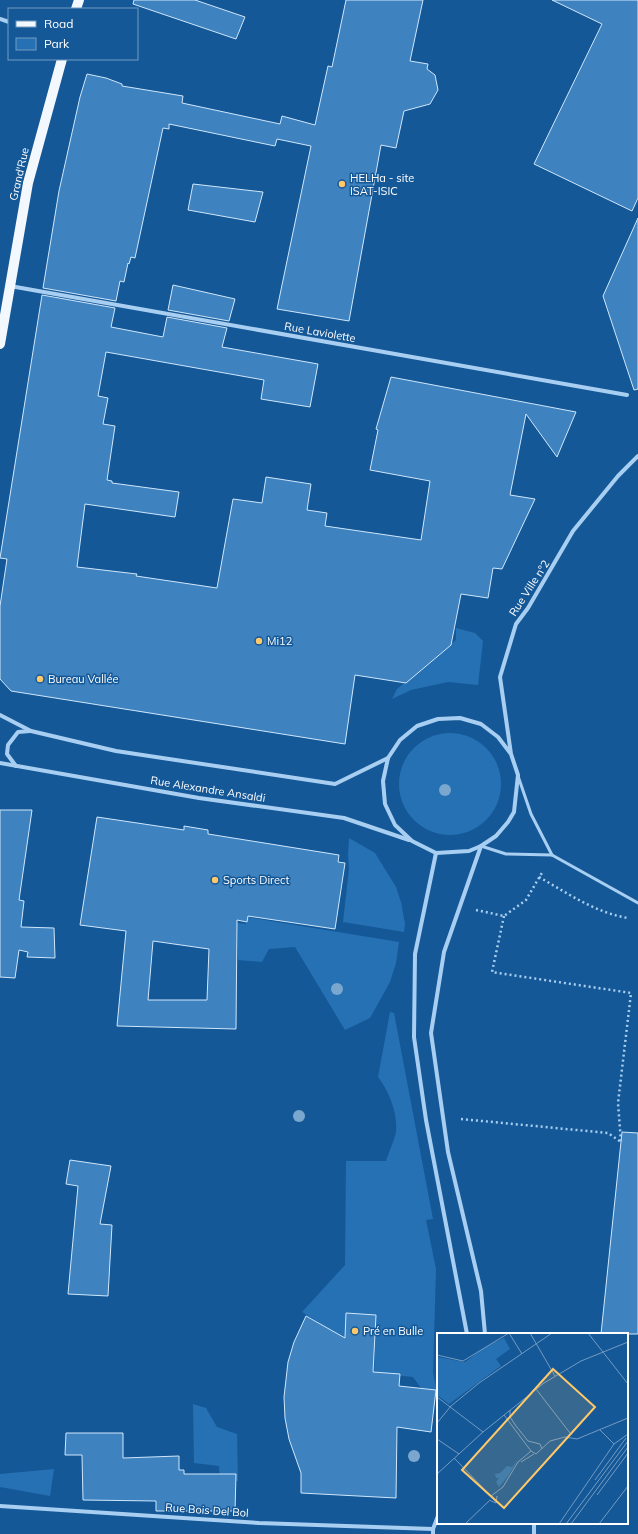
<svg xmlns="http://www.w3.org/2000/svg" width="638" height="1534" font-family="Mulish,sans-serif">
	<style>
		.green { fill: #2571b4 }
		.building { fill: #3e82bf; stroke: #cfe7fc; fill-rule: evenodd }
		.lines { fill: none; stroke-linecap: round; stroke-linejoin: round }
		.path { stroke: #a8cff2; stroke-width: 2.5; stroke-dasharray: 2 3; stroke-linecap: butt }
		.lane { stroke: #a8cff2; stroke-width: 3 }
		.street { stroke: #a8cff2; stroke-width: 4 }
		.primary { stroke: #f3f8ff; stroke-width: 10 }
		.tree { fill: #7ba7cf }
		.poi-dot { fill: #ffc869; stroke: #155897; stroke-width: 1.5 }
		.labels { text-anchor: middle; stroke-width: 3; stroke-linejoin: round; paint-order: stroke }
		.street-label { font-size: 11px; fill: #fff; stroke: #155897 }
		.poi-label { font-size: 11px; fill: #fff; stroke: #155897; text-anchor: start }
		.inset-road { fill: none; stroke: #739bc1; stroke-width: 1 }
		.view { fill: #ffc869; fill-opacity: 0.15; stroke: #ffc869; stroke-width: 2 }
		.inset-edge { fill: none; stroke: #fff; stroke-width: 2 }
	</style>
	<rect width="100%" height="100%" fill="#155897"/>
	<g class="green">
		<polygon points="456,628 475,633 483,641 478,685 448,682 411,690 392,699 397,689 456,640"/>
		<circle cx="450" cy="784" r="51"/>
		<polygon points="349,838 375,853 396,887 401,902 405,924 404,932 343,922 349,869 348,855"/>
		<polygon points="247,917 399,942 396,963 390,982 370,1018 345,1030 295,947 269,949 262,962 238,960 237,923 246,924"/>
		<path d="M 390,1012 L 394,1013 L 433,1219 L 426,1220 L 436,1269 L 433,1373 L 437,1391 L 421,1388 L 413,1377 L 374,1373 L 376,1315 L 346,1314 L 345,1340 L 302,1312 L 345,1265 L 346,1161 L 386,1161 C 389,1152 394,1141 396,1132 C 398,1114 389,1091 378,1077 Z"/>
		<polygon points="193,1404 206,1408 217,1427 237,1434 238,1481 220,1482 219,1466 194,1463"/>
		<polygon points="54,1469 50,1496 0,1487 0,1474"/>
	</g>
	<g class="building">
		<polygon points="134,0 195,0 245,17 236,39 133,4"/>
		<polygon points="346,0 423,0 410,61 428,64 427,69 435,75 438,90 430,104 404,111 396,148 381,145 349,321 277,309 311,146 277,139 275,146 169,124 169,129 163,128 135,258 131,257 129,264 128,263 124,282 120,281 116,301 43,288 59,191 80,97 87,74 106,78 122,84 122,86 183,96 182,103 280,124 282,116 315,125 328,66 332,67"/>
		<polygon points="552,0 638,0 638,198 632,211 534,164 602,24"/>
		<polygon points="193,184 263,192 255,222 188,210"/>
		<polygon points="638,218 638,389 634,390 603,296"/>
		<polygon points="173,285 235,299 229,321 168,310"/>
		<polygon points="42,295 115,308 111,327 163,337 167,317 227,328 222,347 318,364 310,407 261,399 264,380 106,352 98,396 108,398 103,424 115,426 107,480 112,481 112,483 179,492 175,517 85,504 77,567 137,574 136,576 217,588 233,499 262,503 266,477 311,484 307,510 327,513 325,526 421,540 430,481 370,470 378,430 376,429 391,377 576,412 557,457 526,414 510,495 535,499 502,569 493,568 488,598 461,594 451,645 406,683 355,675 345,744 11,691 0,679 0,606 7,559 0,558"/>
		<polygon points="0,810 32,810 19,900 24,901 21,927 54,928 55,958 27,957 28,952 19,950 15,978 0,977"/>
		<path d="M 97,817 L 184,830 L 184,826 L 208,830 L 208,834 L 339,855 L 338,862 L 345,863 L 335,929 L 248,916 L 247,922 L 237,920 L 236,1029 L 117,1026 L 126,931 L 80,925 ZM 153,941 L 209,949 L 207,1000 L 148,1000 Z"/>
		<polygon points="622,1132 638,1133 638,1334 601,1334"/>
		<polygon points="70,1160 111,1166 100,1224 112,1225 108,1296 68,1294 78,1186 66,1184"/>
		<polygon points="346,1313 376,1315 373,1372 400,1374 399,1386 436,1390 431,1432 397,1427 396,1498 301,1493 301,1473 289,1439 285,1418 284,1397 288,1362 294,1342 306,1316 345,1338"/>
		<polygon points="66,1433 123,1433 123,1458 179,1456 179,1470 184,1470 184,1474 236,1474 235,1511 156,1511 156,1501 83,1500 82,1455 65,1455"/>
	</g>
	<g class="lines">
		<g class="path">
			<path d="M 539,877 C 567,893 596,913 628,918"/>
			<polyline points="476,910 504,916 526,900 543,871"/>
			<polyline points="504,916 492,972 631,993 618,1103 621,1142"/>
			<polyline points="461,1119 608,1133 621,1142"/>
		</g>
		<g class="lane">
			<polyline points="518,776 531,814 552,855"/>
			<polyline points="481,846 506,854 552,855 638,903"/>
		</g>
		<g class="street">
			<polyline points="0,19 9,22"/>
			<polyline points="10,286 627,395"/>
			<polyline points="0,715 31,731 116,751 335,784 388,758"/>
			<polyline points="511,754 498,737 481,724 460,718 438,719 417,726 400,740 388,758 383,781 385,804 395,825 412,841 436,853 469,851 481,846 496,836 508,822 514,812 518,775 511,754 500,677 516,624 528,608 573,531 618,476 638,456"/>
			<polyline points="0,763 199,798 344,818 409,840"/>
			<polyline points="16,766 7,754 8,745 18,732 30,731"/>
			<polyline points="481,846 444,952 431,1033 448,1152 481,1291 485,1334"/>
			<polyline points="436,853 415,954 414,1037 426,1120 467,1334"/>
			<polyline points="0,1506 259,1523 433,1529"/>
			<polyline points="534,1523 534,1534"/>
			<polyline points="433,1534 433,1529 438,1516"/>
		</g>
		<g class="primary">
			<polyline points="76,9 79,0"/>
			<polyline points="0,344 28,183 62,59"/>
		</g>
	</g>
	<g class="tree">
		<circle cx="445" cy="790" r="6"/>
		<circle cx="337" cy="989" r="6"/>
		<circle cx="299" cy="1116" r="6"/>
		<circle cx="414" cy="1456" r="6"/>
	</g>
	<g class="poi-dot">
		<circle cx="342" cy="184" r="4"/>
		<circle cx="259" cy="641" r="4"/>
		<circle cx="40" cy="679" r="4"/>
		<circle cx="215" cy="880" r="4"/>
		<circle cx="355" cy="1331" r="4"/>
	</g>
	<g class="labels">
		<g class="street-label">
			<text transform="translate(19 174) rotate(-77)" y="4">Grand'Rue</text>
			<text transform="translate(320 332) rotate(10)" y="4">Rue Laviolette</text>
			<text transform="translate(529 588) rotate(-57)" y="4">Rue Ville n°2</text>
			<text transform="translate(208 789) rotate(9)" y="4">Rue Alexandre Ansaldi</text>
			<text transform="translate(207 1510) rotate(4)" y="4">Rue Bois Del Bol</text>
		</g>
		<g class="poi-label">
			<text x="350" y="182">HELHa - site<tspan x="350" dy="13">ISAT-ISIC</tspan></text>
			<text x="267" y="645">Mi12</text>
			<text x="48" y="683">Bureau Vallée</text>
			<text x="223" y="884">Sports Direct</text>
			<text x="363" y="1335">Pré en Bulle</text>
		</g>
	</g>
	<g transform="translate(437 1333)">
		<rect width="191" height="191" fill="#155897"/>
		<path d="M 67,5 L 73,16 L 59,26 L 64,33 L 61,35 L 12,71 L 0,62 L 0,24 L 28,29 L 48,14 ZM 81,126 L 72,142 L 62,154 L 59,149 L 62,145 L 59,145 L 58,141 L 63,140 L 70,133 L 75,134 Z" fill="#2571b4"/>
		<path class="inset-road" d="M 72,0 L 85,21M 93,0 L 118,43M 151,0 L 191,51M 0,22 L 26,28 L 72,0M 99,56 L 133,100M 0,64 L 46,99M 73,77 L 73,84 L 79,93 L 91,108 L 103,111 L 105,116M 67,82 L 94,118 L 99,121 L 113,108 L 128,104 L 140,106 L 191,85M 0,90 L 14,73 L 42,50 L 115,0M 163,97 L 177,111M 0,106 L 22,121M 17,125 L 54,163M 84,129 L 97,121M 0,141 L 46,99 L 107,50 L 144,28 L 191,9M 158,147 L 189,105M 160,162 L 191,120M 54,163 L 66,154 L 81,129 L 94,118M 52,167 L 59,170 L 60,163M 28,191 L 52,168M 122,191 L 177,111 L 191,101M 129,191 L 191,108M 134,191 L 191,114M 162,191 L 191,153"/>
		<path class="view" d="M 116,36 L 158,74 L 67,175 L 25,137 Z"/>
		<rect width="191" height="191" class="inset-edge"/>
	</g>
	<rect x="8" y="8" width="130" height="52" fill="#155897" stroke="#739bc1"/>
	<rect x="16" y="21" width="20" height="6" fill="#f3f8ff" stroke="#739bc1"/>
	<text x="44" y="28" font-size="12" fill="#ffffff">Road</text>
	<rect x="16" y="38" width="20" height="12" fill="#2571b4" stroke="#739bc1"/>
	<text x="44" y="48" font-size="12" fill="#ffffff">Park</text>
</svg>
